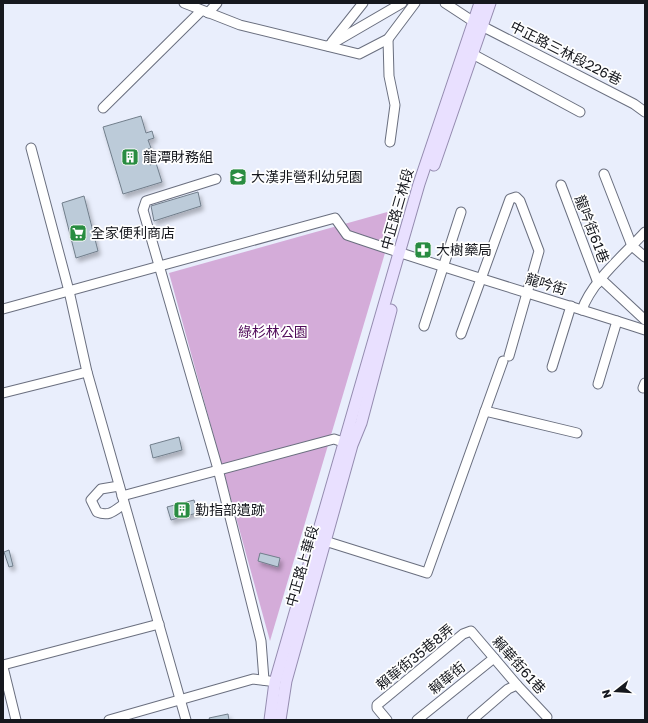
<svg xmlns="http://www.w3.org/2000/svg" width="648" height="723" font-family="'Golos Text','Noto Sans TC',sans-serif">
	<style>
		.green { fill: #d4acd9 }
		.building { fill: #bccbd9; stroke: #717e8b; filter: url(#shadow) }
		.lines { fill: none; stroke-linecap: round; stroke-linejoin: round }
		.minor-casing { stroke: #6a6f7f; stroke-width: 11 }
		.major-casing { stroke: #958cb0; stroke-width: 13 }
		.minor { stroke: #fff; stroke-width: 9 }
		.major { stroke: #e9e0ff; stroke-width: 11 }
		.labels { text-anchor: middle; stroke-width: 3.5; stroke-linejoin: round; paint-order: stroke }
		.street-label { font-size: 14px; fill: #16181e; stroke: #fff }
		.poi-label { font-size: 14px; fill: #16181e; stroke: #fff; text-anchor: start }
		.park-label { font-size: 14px; fill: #500959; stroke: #fff }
	</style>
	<defs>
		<filter id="shadow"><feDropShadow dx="2.5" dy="4" stdDeviation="2" flood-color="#0004"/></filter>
	</defs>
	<rect width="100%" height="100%" fill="#e9eefc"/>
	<polygon class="green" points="398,209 270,641 169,273"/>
	<g class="building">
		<polygon points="141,116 146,133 152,131 154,138 148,140 151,148 145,150 150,165 156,163 162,182 123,194 103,127"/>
		<polygon points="198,192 201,206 154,221 151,206"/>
		<polygon points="84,196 98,251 76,258 62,203"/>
		<polygon points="179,437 182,450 153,458 150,445"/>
		<polygon points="194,500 197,513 171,520 167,507"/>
		<polygon points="9,550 13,566 9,567 4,552"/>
		<polygon points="260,553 280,558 278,567 258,561"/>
		<polygon points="228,714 229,720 210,720 209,718"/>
	</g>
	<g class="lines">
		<g class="minor-casing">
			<g id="minor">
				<polyline points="184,3 240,25 359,54 388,39 415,3"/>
				<polyline points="445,3 474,22 634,104 645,112"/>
				<polyline points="208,13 217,3"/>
				<polyline points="388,39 389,76 395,105 390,142"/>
				<polyline points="332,42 363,3"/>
				<polyline points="328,46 402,3"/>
				<polyline points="467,51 580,112"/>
				<polyline points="103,108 201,11"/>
				<polyline points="31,148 69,291 87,372 186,720"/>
				<polyline points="604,174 632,246 645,257"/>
				<polyline points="216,179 146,201 143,210 218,469 261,641 264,680"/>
				<polyline points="561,185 598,283"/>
				<polyline points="601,279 645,320"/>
				<path d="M 3,309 L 335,218 L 347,235 C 446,269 546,298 645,330"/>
				<path d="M 582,310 C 591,282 625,254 645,232"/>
				<polyline points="424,326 461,212"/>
				<polyline points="461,334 510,199 516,197 520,201 539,251 509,356"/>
				<polyline points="552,367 571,306"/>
				<polyline points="598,384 617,321"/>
				<polyline points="643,388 645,383"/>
				<polyline points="3,393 87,372"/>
				<polyline points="485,411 577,433"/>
				<path d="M 119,486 L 101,489 L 91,500 L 97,512 C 109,517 114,511 124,504"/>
				<polyline points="122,496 334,439 349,444"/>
				<polyline points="325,541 427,573 503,361"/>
				<polyline points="3,665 159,624"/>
				<polyline points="3,667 16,720"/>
				<polyline points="109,720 253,679 269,681"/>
				<polyline points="387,720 377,708 377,705 463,634 471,631 517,685 547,717"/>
				<polyline points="417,720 494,658"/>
				<polyline points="472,720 508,689 517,685"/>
			</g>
		</g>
		<g class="major-casing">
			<g id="major">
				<polyline points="434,165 490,3"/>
				<polyline points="270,720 275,682 419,184 480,3"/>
				<polyline points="280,720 286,681 352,445 361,423 391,310"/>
			</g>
		</g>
		<use href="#minor" class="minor"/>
		<use href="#major" class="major"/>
	</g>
	<defs>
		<g id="building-square" transform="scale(0.9)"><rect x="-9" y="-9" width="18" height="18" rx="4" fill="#298c41" stroke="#fff"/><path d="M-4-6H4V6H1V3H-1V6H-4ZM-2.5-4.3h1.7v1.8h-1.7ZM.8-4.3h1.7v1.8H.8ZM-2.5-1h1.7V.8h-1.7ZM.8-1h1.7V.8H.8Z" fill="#fff"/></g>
		<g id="school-square" transform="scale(0.9)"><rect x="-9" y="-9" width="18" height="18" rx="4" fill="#298c41" stroke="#fff"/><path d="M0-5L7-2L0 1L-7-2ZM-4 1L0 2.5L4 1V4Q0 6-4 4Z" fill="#fff"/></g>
		<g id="supermarket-square" transform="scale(0.9)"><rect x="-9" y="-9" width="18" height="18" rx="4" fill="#298c41" stroke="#fff"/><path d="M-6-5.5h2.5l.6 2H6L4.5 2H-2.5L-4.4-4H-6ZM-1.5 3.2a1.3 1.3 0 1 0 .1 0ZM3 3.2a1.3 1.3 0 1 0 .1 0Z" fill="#fff"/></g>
		<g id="pharmacy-square" transform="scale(0.9)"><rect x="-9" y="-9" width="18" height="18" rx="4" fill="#298c41" stroke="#fff"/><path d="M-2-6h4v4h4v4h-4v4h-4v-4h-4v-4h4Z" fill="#fff"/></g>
	</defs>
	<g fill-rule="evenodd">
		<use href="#building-square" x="130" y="157"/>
		<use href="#school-square" x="238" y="177"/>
		<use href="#supermarket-square" x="78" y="233"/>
		<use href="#pharmacy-square" x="423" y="250"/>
		<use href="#building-square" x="182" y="510"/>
	</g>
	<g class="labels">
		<g class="street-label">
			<text transform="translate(566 53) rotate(27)" y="5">中正路三林段226巷</text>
			<text transform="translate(397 209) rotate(-74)" y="5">中正路三林段</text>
			<text transform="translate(592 229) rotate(69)" y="5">龍吟街61巷</text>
			<text transform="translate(546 284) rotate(17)" y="5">龍吟街</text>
			<text transform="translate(302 566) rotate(-74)" y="5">中正路上華段</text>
			<text transform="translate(415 657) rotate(-39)" y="5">賴華街35巷8弄</text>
			<text transform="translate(519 665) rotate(48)" y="5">賴華街61巷</text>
			<text transform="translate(447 678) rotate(-39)" y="5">賴華街</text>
		</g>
		<g class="poi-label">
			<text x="143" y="162">龍潭財務組</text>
			<text x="251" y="182">大漢非營利幼兒園</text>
			<text x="91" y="238">全家便利商店</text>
			<text x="436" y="255">大樹藥局</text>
			<text x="195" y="515">勤指部遺跡</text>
		</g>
		<g class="park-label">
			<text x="273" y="337">綠杉林公園</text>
		</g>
	</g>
	<rect width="648" height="723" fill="none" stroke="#16181e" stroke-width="8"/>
	<g transform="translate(616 691) rotate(253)" stroke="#ffffff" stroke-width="3" paint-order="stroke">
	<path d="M0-3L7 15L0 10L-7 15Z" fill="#16181e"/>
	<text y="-6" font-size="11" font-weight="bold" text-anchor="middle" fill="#16181e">N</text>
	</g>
</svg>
